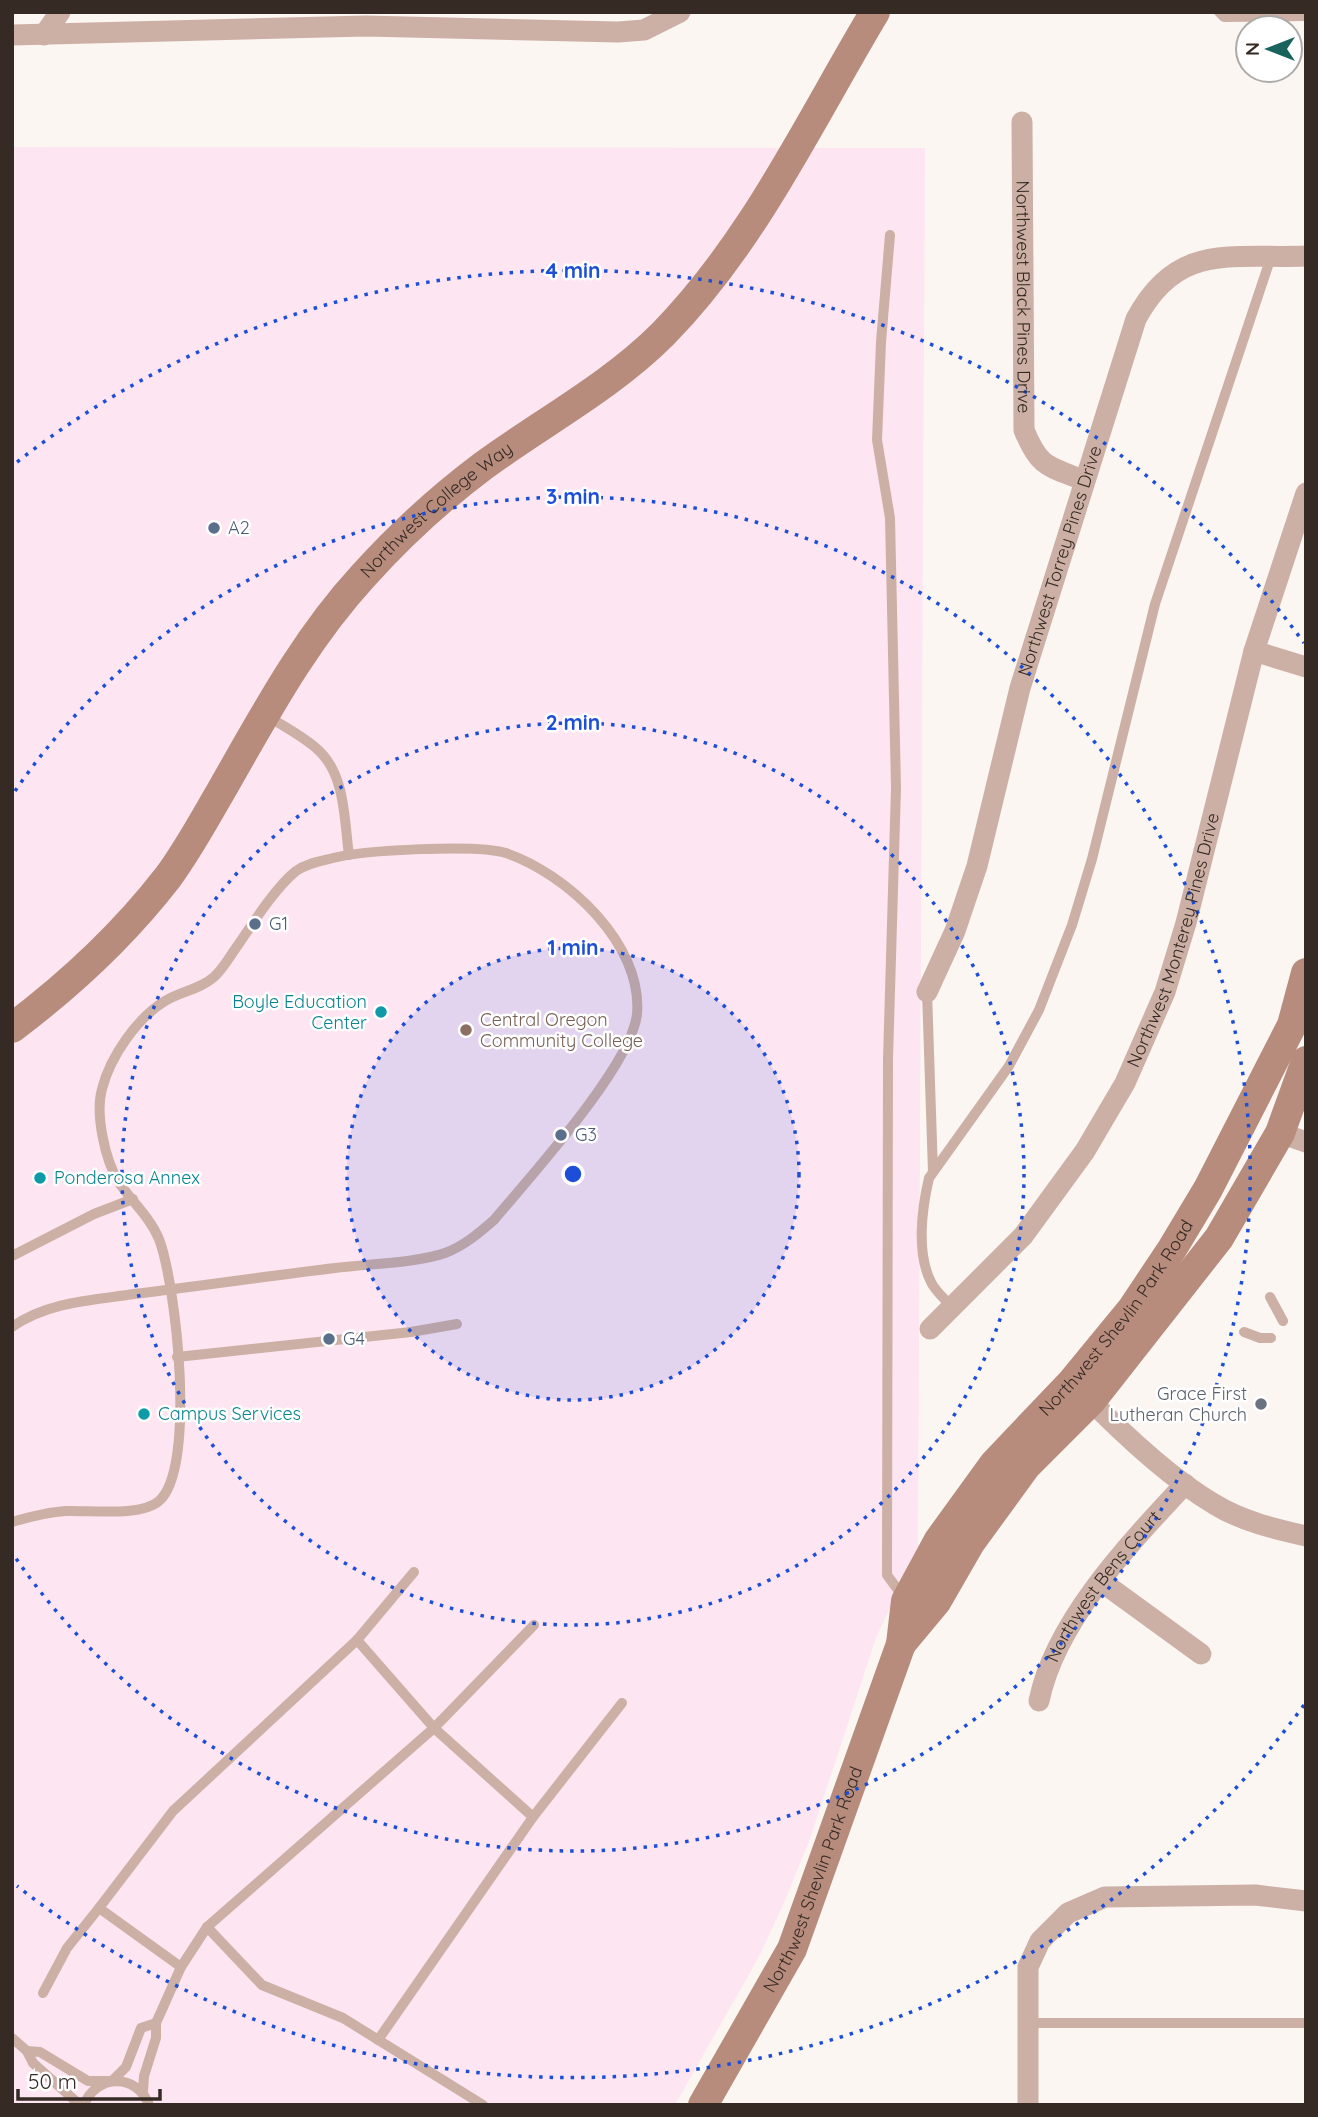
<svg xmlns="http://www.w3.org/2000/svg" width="1318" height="2117" font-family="Quicksand,sans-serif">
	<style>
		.education { fill: #fde6f2 }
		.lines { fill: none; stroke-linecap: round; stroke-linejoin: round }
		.lane { stroke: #cdb0a5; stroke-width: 10 }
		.street { stroke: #cdb0a5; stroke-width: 21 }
		.secondary { stroke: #b78c7d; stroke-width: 30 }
		.ring { fill: none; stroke: #1d4ed8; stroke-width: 3.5; stroke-dasharray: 3.5 7 }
		.service-dot { fill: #5c6f8a; stroke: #fff; stroke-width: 2.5 }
		.culture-dot { fill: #0f9aa8; stroke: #fff; stroke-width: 2.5 }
		.education-dot { fill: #8d6e63; stroke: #fff; stroke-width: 2.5 }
		.worship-dot { fill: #6b7280; stroke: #fff; stroke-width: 2.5 }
		.labels { text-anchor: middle; stroke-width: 5; stroke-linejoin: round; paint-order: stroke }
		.street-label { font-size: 18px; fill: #352a24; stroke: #fff }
		.service-label { font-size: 18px; fill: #4e5e75; stroke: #fff; text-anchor: start }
		.culture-label { font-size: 18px; fill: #0d838f; stroke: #fff; text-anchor: start }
		.education-label { font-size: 18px; fill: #785e54; stroke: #fff; text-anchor: start }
		.worship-label { font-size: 18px; fill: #5b616d; stroke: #fff; text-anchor: end }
		.centre { fill: #1d4ed8; stroke: #fff; stroke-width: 3.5 }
		.ring-label { font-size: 21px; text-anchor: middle; font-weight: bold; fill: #1d4ed8; stroke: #fff; stroke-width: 5; stroke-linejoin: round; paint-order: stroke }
	</style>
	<rect width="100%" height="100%" fill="#fcf6f3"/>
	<polygon class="education" points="12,147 925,148 918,1548 876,1638 810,1839 787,1896 760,1955 675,2105 12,2105"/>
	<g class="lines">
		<g class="lane">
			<polyline points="1219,12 1224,17 1306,16"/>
			<polyline points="890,235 881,342 877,440 890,518 896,788 888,1059 887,1575 904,1598"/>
			<path d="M 265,715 C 282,725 301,735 316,748 C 346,773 344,820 349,855"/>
			<polyline points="927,992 933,1172"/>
			<polyline points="12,1256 94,1214 133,1199"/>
			<polyline points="1270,1297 1283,1321"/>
			<path d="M 952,1307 C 945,1299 935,1291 931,1282 C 916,1253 922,1208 929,1178 L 1009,1066 L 1039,1010 L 1072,925 L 1092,859 L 1155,604 L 1271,257"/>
			<path d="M 12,1327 C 47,1302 93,1300 134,1294 C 201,1286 268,1276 335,1268 C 366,1264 417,1263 445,1253 C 464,1246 479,1233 494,1220 C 529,1178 632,1065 637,1014 C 643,944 567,874 506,853 C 478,844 364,850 333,858 C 321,861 307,863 296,871 C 276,887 253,923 238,945 C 230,956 224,968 214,977 C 199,990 181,991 165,1001 C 137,1018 110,1057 102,1089 C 95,1114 105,1159 118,1181 C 131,1201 150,1217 159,1239 C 176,1284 197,1468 159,1501 C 141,1517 90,1510 66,1511 C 48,1512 29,1517 12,1522"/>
			<polyline points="1244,1332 1260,1338 1271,1338"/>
			<polyline points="177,1357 411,1332 457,1324"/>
			<polyline points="533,1817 622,1703"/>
			<polyline points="207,1927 262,1985 343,2018 483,2105"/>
			<polyline points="181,1967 99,1908 173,1811 357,1640"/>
			<polyline points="43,1993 67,1948 99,1908"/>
			<polyline points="1028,2023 1306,2023"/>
			<polyline points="12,2038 27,2051 33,2063 80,2105"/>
			<polyline points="378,2040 533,1817 434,1728 357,1640 414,1572"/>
			<polyline points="27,2051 40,2052 88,2081 112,2081 126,2067 141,2028 156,2023"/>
			<polyline points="143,2092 144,2076 156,2038 156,2023 181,1967 207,1927 434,1728 534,1625"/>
			<path d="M 84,2105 C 96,2074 137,2073 149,2105"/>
		</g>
		<g class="street">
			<polyline points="12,35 366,26 618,32 644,30 680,12"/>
			<polyline points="44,35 60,12"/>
			<path id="s1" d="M 1022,122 L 1024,430 C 1039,467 1047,466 1083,480"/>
			<polyline points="1254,651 1306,667"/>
			<path id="s2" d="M 927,992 L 955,931 L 977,866 L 1020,688 L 1136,319 C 1177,242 1230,259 1306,256"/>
			<polyline points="1280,1133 1306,1142"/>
			<path id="s3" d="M 930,1329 L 1023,1236 L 1085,1151 L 1125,1083 L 1165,992 L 1186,923 L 1254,651 L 1306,493"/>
			<path d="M 1081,1391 C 1117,1428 1170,1478 1214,1504 C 1241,1521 1275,1529 1306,1536"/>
			<polyline points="1102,1582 1201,1654"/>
			<path id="s4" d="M 1039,1701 C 1055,1621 1131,1542 1185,1484"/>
			<polyline points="1028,2105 1028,1967 1040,1941 1068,1913 1105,1897 1255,1895 1306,1901"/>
		</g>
		<g class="secondary">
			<path id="s5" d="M 12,1028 C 69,985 124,934 168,877 C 188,850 204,820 221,791 C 264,716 304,640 363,576 C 399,536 439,499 483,466 C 543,422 610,387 663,334 C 754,241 809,122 875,12"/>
			<polyline points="901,1644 936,1602 970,1543 1026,1466 1091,1401 1219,1238 1280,1133 1306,1061"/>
			<path id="s6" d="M 703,2105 L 792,1949 L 901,1644 L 906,1601 L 939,1540 L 994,1464 L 1072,1382 L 1132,1309 L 1172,1249 L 1208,1189 L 1292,1025 L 1306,973"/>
		</g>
	</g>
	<circle cx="573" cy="1174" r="226" fill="#1d4ed8" fill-opacity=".12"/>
	<g class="ring">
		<circle cx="573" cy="1174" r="226"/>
		<circle cx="573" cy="1174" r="451"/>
		<path d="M15 791A677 677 0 1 1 15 1557"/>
		<path d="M1304 1705A903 903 0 0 1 17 1886M17 462A903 903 0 0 1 1304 643"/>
	</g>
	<g class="service-dot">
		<circle cx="214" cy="528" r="7"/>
		<circle cx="255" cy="924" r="7"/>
		<circle cx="561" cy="1135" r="7"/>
		<circle cx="329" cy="1339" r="7"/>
	</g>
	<g class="culture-dot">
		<circle cx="381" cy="1012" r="7"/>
		<circle cx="40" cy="1178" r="7"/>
		<circle cx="144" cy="1414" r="7"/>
	</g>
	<circle class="education-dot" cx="466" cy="1030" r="7"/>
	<circle class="worship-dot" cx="1261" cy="1404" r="7"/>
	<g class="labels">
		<g class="street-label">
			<text dy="6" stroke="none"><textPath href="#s1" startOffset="175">Northwest Black Pines Drive</textPath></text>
			<text dy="6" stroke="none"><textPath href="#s5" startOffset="676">Northwest College Way</textPath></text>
			<text dy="6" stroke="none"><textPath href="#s2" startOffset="452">Northwest Torrey Pines Drive</textPath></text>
			<text dy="6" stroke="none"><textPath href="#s3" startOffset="467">Northwest Monterey Pines Drive</textPath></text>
			<text dy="6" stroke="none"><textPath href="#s6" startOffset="901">Northwest Shevlin Park Road</textPath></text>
			<text dy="6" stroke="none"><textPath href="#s4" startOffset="133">Northwest Bens Court</textPath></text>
			<text dy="6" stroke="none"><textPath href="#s6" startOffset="252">Northwest Shevlin Park Road</textPath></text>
		</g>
		<g class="service-label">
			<text x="228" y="534">A2</text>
			<text x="269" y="930">G1</text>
			<text x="575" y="1141">G3</text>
			<text x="343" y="1345">G4</text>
		</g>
		<g class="culture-label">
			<text x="367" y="1008" text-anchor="end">Boyle Education<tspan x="367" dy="21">Center</tspan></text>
			<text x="54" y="1184">Ponderosa Annex</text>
			<text x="158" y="1420">Campus Services</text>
		</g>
		<g class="education-label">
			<text x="480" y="1026">Central Oregon<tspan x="480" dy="21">Community College</tspan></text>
		</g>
		<g class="worship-label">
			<text x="1247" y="1400">Grace First<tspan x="1247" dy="21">Lutheran Church</tspan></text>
		</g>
	</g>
	<circle cx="573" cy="1174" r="10" class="centre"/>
	<g class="ring-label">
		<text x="573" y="278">4 min</text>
		<text x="573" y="504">3 min</text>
		<text x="573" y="730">2 min</text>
		<text x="573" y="955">1 min</text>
	</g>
	<rect width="1318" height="2117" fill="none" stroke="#352a24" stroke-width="28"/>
	<g transform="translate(1269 49) rotate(270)"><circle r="33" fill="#ffffff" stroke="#aeaaa7" stroke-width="2"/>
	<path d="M0-5L12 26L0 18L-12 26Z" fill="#18645d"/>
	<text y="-10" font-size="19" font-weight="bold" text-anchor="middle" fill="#352a24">N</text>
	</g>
	<path d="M18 2089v10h142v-10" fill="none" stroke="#352a24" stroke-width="3.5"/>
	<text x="28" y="2089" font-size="21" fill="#352a24" stroke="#ffffff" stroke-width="5" paint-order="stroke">50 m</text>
</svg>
